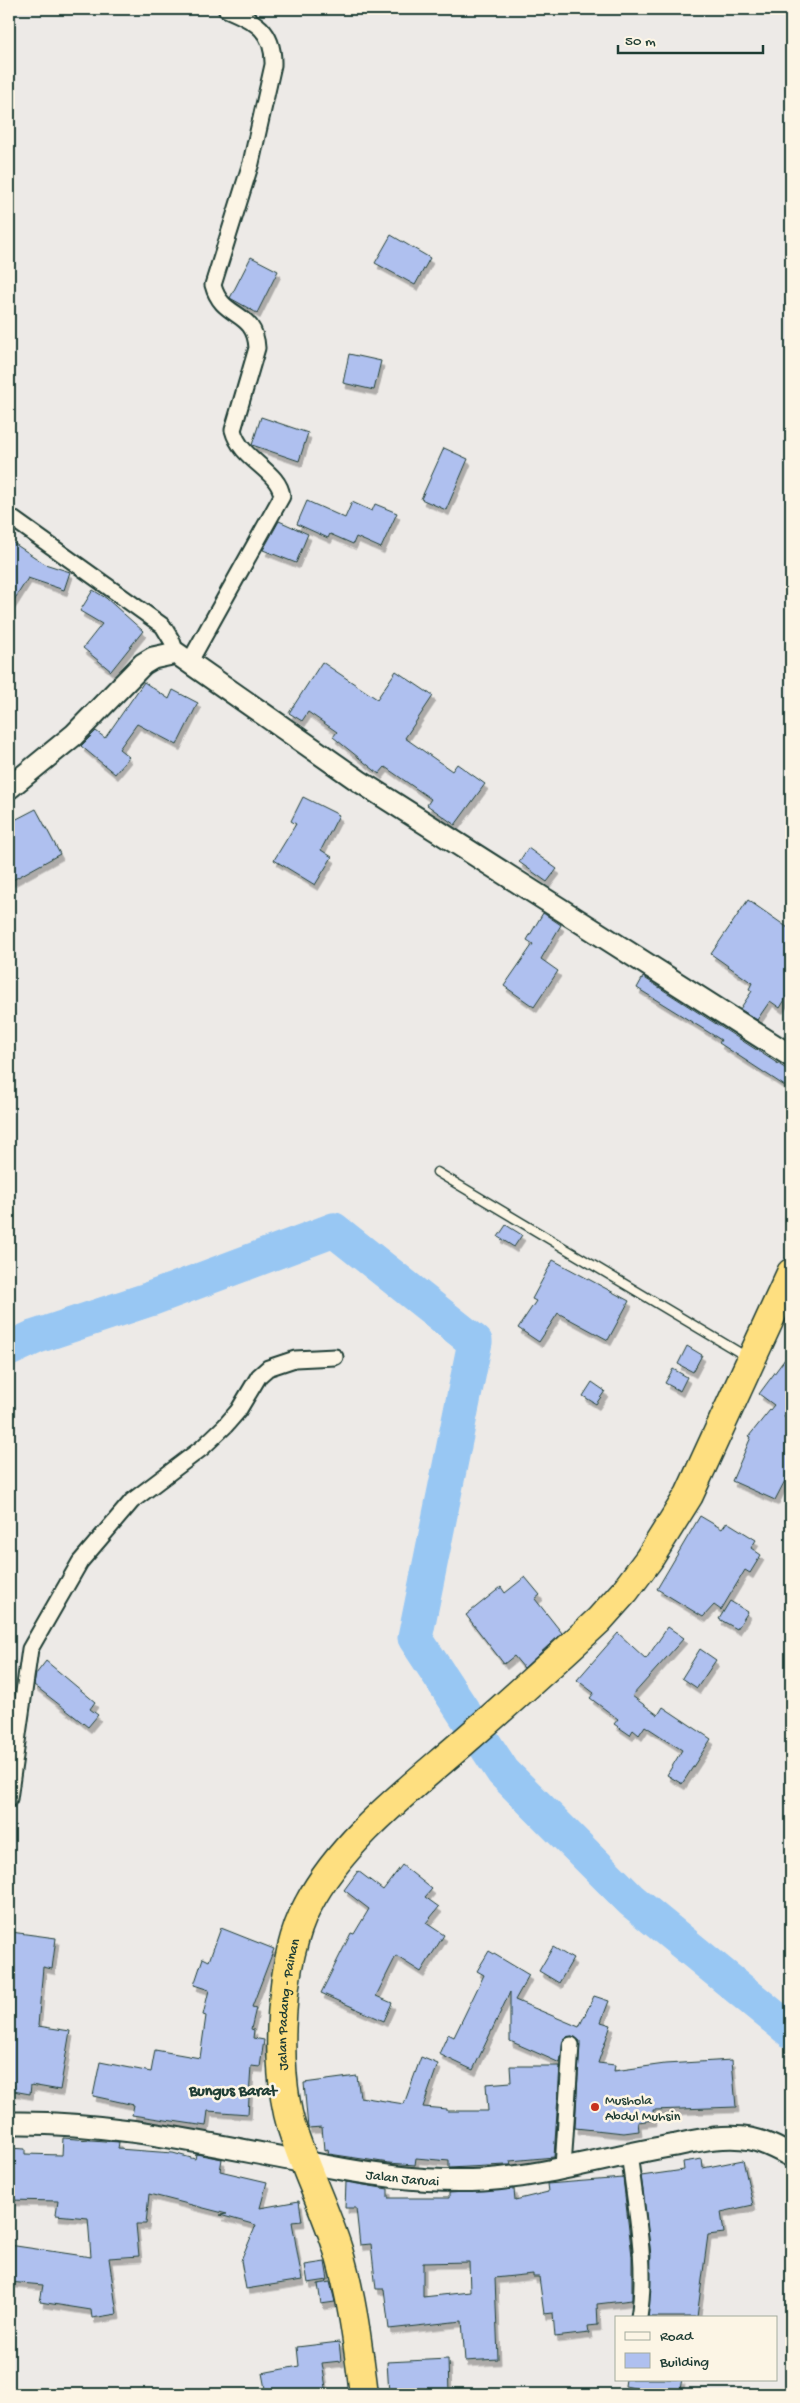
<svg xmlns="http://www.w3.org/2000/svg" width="800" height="2403" font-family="'Gochi Hand',sans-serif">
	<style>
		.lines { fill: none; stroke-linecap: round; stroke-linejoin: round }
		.river { stroke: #98c7f3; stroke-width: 35 }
		.building { fill: #afc0ef; stroke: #1f3d34; fill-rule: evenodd; filter: url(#shadow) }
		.lane-casing { stroke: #1f3d34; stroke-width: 11 }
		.street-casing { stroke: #1f3d34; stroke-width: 19 }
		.secondary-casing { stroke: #1f3d34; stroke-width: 25 }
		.highway-casing { stroke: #1f3d34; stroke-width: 31 }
		.lane { stroke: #fcf5e5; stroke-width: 8 }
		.street { stroke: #fcf5e5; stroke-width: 15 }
		.secondary { stroke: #fcf5e5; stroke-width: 21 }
		.highway { stroke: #fedf80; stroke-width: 28 }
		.poi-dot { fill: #c8321e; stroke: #fcf5e5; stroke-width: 2 }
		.labels { text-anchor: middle; stroke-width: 5; stroke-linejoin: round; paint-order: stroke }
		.street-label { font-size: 14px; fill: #1f3d34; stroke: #fcf5e5 }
		.poi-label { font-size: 14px; fill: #1f3d34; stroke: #fcf5e5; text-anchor: start }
		.quarter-label { font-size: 16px; font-weight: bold; fill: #1f3d34; stroke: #fcf5e5 }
	</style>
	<defs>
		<filter id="shadow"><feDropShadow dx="3" dy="5.5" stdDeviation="0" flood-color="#0004"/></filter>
	</defs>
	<rect width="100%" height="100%" fill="#edeae7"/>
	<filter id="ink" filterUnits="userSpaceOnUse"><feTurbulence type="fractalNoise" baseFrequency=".02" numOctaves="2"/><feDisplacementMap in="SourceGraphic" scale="10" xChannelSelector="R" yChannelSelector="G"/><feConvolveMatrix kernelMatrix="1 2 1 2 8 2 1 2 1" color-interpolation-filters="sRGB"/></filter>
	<g filter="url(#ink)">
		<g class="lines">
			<polyline class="river" points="9,1349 35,1337 150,1299 334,1230 475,1342 415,1638 503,1772 631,1900 791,2031"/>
		</g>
		<g class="building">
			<polygon points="391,235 430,258 415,285 375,263"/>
			<polygon points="251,257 278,271 257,313 230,298"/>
			<polygon points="349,354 381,361 374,390 343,383"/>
			<polygon points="261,417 308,433 299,461 252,445"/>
			<polygon points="444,448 468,459 446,510 421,499"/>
			<polygon points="307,501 345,518 352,502 372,511 375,504 397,513 381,548 356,537 353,544 330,534 328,538 297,524"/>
			<polygon points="279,521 308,534 296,563 263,550"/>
			<polygon points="9,540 45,564 70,572 64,590 28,578 9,608"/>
			<polygon points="93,590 106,598 143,631 111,671 83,648 102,624 80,611"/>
			<polygon points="322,662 377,699 396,671 433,696 405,738 452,771 457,764 485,784 455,825 427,805 431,799 385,767 379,774 333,737 337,732 308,712 302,721 289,713"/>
			<polygon points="144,682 169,699 173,690 198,703 177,745 137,724 119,749 129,757 115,774 81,746 96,731 105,738"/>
			<polygon points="303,797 339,815 321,850 332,857 315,885 274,860 296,824 291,821"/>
			<polygon points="36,809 60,854 9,882 9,823"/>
			<polygon points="528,848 557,869 547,882 519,862"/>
			<polygon points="748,900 791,930 791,990 780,1008 770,1001 757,1020 740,1009 752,991 749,989 752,983 711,954"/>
			<polygon points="543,913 561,925 541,959 558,971 534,1007 504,986 533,944 527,940"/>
			<polygon points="643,977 791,1072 791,1090 719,1043 721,1040 637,988"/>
			<polygon points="506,1225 522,1235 514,1247 498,1237"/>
			<polygon points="553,1260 629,1301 608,1340 558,1313 539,1342 518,1328 536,1301 532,1299"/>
			<polygon points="687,1346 702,1355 693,1372 678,1364"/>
			<polygon points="791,1351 791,1418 786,1414 784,1417 791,1424 791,1469 775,1500 732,1481 751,1437 749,1436 774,1405 759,1394"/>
			<polygon points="673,1369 687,1377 680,1391 665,1383"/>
			<polygon points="592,1382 605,1391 596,1404 583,1396"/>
			<polygon points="700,1516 722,1529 727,1522 756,1540 751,1548 761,1555 750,1573 745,1570 721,1610 714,1605 703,1617 657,1589"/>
			<polygon points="525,1577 540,1595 535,1599 562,1633 524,1668 514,1656 504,1664 466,1615 501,1587 505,1593"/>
			<polygon points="730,1601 748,1612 737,1629 719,1619"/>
			<polygon points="668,1627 684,1638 632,1696 658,1715 663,1707 711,1739 682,1784 667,1775 682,1750 645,1726 639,1735 633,1730 630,1735 614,1724 618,1719 590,1698 594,1693 577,1680 618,1633 646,1659"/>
			<polygon points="700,1649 716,1660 697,1688 682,1678"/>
			<polygon points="46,1661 95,1702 90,1709 98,1715 88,1727 34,1685 36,1674"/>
			<polygon points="402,1865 432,1889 425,1897 439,1907 426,1923 444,1935 421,1972 396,1956 376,1996 392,2003 384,2021 321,1993 351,1933 354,1934 369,1909 344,1890 358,1871 383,1890"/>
			<polygon points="221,1928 274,1949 252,2007 256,2008 251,2029 254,2030 253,2038 264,2040 260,2067 251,2066 248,2114 208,2111 206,2126 132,2115 134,2105 93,2096 100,2062 151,2072 155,2050 200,2058 206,2016 203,2015 209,1990 194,1985 203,1958 209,1961"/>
			<polygon points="11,1932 56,1938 52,1969 43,1967 38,2026 70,2031 60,2090 31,2085 30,2094 13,2091 14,2085 9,2084"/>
			<polygon points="553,1947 573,1959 559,1983 539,1971"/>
			<polygon points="489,1951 529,1975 515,2000 579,2027 594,1996 609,2001 601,2022 611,2025 598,2063 615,2065 614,2071 665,2064 732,2060 736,2107 653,2110 654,2120 638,2122 639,2131 624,2133 575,2128 580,2041 572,2036 564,2039 560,2063 510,2041 510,1992 473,2070 439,2054 448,2034 454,2037 484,1975 477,1971"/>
			<polygon points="421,2057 438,2064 423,2107 447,2109 447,2111 488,2111 486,2084 511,2082 510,2066 560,2066 554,2157 510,2161 511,2165 506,2165 449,2168 449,2161 416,2158 415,2165 389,2163 329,2154 328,2149 324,2150 322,2127 308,2128 304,2083 357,2076 360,2097 404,2104"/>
			<polygon points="63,2138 119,2142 118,2149 173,2153 195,2159 196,2154 222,2159 220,2171 267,2182 260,2208 299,2201 302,2221 292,2222 302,2280 246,2289 241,2261 256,2225 220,2215 227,2214 149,2194 146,2224 136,2224 139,2256 109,2258 117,2314 92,2318 91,2310 40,2302 43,2285 9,2282 9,2245 91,2257 88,2218 56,2215 58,2201 9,2200 9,2148 25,2149 25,2154 62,2155"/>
			<polygon points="702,2159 703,2168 743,2160 753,2205 721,2212 724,2233 708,2235 697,2317 648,2317 651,2255 641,2176 684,2170 683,2162"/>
			<path d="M 623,2178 L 632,2256 L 632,2300 L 597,2304 L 598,2325 L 588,2326 L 589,2333 L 555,2337 L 553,2313 L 544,2314 L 539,2277 L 533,2277 L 533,2274 L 495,2278 L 498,2359 L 465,2361 L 462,2321 L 389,2329 L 384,2289 L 376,2289 L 371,2244 L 360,2245 L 356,2208 L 345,2208 L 346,2182 L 388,2189 L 388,2198 L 449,2198 L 449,2193 L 514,2189 L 515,2200 L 548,2192 L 547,2184 ZM 469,2262 L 470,2292 L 423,2297 L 423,2263 Z"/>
			<polygon points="325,2262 328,2280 308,2283 305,2265"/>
			<polygon points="330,2282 335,2302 321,2304 318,2284"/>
			<polygon points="339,2342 341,2361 322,2363 327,2394 266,2394 262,2373 299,2366 297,2347"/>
			<polygon points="448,2359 449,2394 389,2394 387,2362"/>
			<polygon points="626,2379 682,2379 679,2394 663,2394 625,2386"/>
		</g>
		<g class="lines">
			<g class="lane-casing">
				<polyline id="lane" points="437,1172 747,1357"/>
			</g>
			<g class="street-casing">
				<g id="street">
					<polyline points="9,516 163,626 172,641 176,653"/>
					<path d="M 190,661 L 282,496 C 279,470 241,461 233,430 L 257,348 C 255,309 222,320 213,285 L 251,163 L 273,65 C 274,30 255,21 226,9"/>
					<polyline points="9,1799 30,1649 80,1562 132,1501 202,1448 225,1426 238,1411 259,1376 268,1368 295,1359 335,1357"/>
					<path d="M 629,2152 C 635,2206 648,2263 639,2317"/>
					<polyline points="563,2167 571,2045"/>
				</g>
			</g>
			<g class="secondary-casing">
				<g id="secondary">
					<polyline points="9,788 74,735 143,664 153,658 176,653 359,781 791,1056"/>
					<path id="s1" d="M 9,2123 C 109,2121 207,2144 305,2162 C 364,2174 423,2183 483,2180 C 547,2176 613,2155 676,2145 C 700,2140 726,2134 751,2139 C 765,2142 778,2149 791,2156"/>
				</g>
			</g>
			<g class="highway-casing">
				<g id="highway">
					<path id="s2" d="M 364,2394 C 358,2346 352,2296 338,2250 C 325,2208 304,2168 291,2125 C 274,2067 279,1958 308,1905 C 340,1843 407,1791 459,1746 C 506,1705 553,1663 599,1620 L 625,1591 L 649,1559 L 689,1495 L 791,1273"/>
				</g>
			</g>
			<use href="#lane" class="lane"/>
			<use href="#street" class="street"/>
			<use href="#secondary" class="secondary"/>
			<use href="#highway" class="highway"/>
		</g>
	</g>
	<circle class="poi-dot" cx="595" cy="2107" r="5"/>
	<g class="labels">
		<g class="street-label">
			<text dy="5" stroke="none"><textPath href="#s2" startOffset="402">Jalan Padang - Painan</textPath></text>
			<text dy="5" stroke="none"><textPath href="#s1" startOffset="398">Jalan Jaruai</textPath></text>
		</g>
		<g class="poi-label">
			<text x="605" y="2104">Mushola<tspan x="605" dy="16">Abdul Muhsin</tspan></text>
		</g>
		<g class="quarter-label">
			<text x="233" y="2095">Bungus Barat</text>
		</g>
	</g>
	<rect width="800" height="2403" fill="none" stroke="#fcf5e5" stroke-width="30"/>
	<rect x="15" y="15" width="770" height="2373" fill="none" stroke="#1f3d34" stroke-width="2" filter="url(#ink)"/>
	<rect x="615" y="2316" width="162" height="65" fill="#fcf5e5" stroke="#a4ab9e"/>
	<rect x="625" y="2332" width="25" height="8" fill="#fcf5e5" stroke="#a4ab9e"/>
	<text x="660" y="2340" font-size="15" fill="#1f3d34">Road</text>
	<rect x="625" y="2353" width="25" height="15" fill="#afc0ef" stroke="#a4ab9e"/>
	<text x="660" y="2366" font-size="15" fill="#1f3d34">Building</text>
	<path d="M618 45v8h145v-8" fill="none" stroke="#1f3d34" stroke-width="2.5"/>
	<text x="625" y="45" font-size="15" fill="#1f3d34" stroke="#fcf5e5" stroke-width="4" paint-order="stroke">50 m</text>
</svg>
